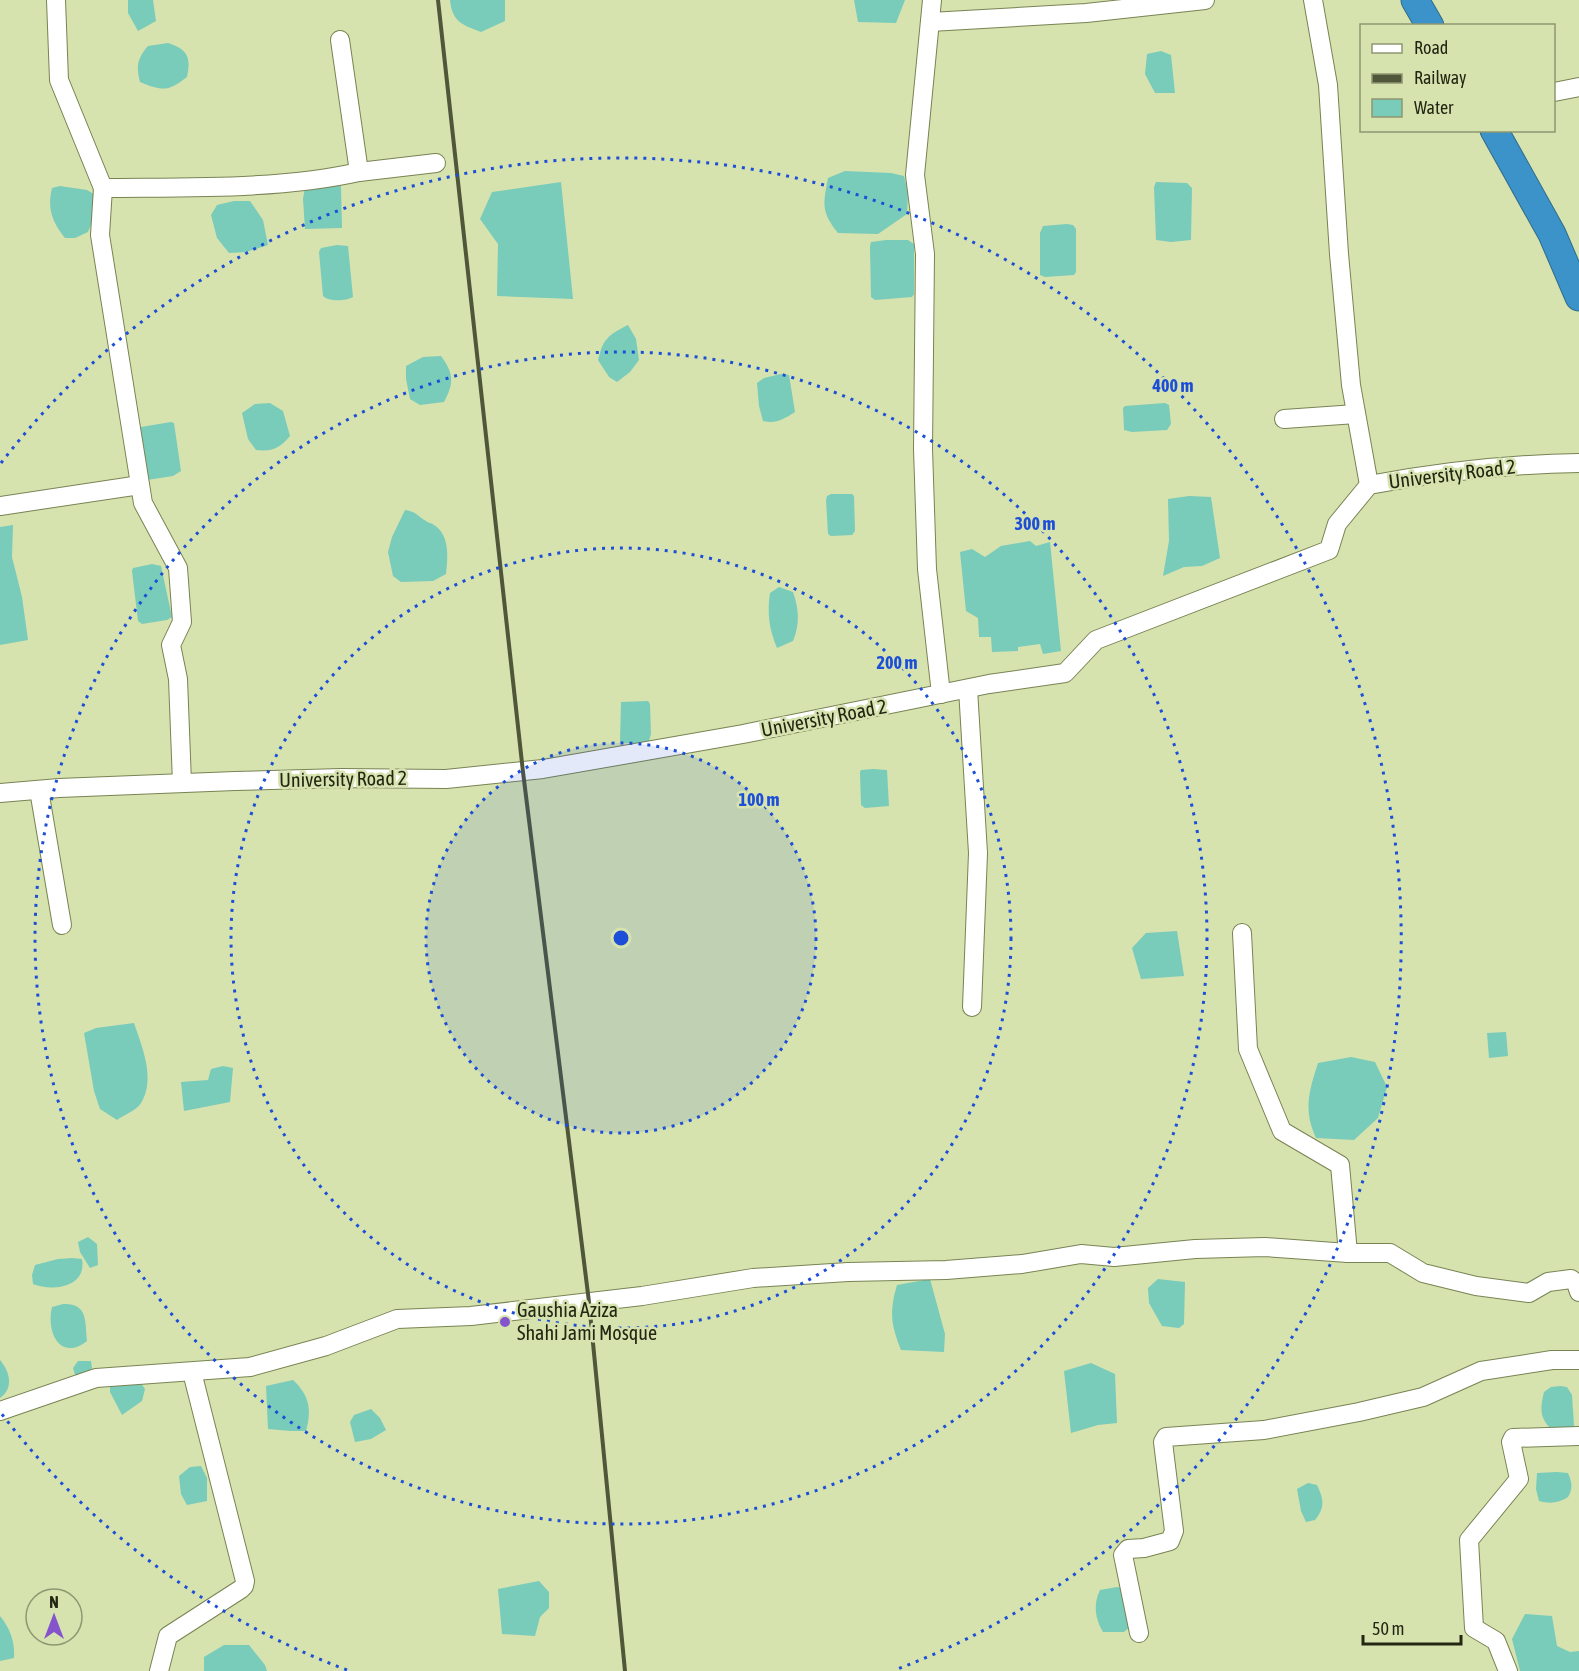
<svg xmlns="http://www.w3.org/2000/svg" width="1579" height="1671" font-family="'Asap Condensed',sans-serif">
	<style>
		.water { fill: #79cbba }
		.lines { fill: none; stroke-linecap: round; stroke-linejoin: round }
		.minor-casing { stroke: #788353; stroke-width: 20 }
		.highway-casing { stroke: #326d89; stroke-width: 29 }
		.minor { stroke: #fff; stroke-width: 18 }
		.highway { stroke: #3b93c9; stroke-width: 27 }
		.rail { stroke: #4f563a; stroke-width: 4 }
		.ring { fill: none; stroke: #1d4ed8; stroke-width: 3; stroke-dasharray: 3 6 }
		.poi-dot { fill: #8554cd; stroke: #d6e3af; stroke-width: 2 }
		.labels { text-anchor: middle; stroke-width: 5; stroke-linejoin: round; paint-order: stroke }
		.street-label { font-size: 20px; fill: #222612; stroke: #d6e3af }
		.poi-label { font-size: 20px; fill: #222612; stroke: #d6e3af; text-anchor: start }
		.centre { fill: #1d4ed8; stroke: #d6e3af; stroke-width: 3 }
		.ring-label { font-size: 18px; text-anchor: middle; font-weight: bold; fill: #1d4ed8; stroke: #d6e3af; stroke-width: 5; stroke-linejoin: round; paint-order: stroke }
	</style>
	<rect width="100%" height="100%" fill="#d6e3af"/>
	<g class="water">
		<polygon points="128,0 153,0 156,21 138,31 128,13"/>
		<path d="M 450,0 L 505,0 L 505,21 L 481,32 C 463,25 452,22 450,0 Z"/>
		<polygon points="854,0 905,0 896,23 858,22"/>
		<path d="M 168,43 C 188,49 191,58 187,77 C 168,92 162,91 140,82 C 136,66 137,59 148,46 Z"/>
		<polygon points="1161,51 1171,55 1175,93 1155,93 1145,74 1147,54"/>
		<path d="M 845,171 L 891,173 L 904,176 L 908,193 L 907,214 L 878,234 L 838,233 C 821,212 823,204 828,178 Z"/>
		<polygon points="561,182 573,299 497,296 498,244 480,219 492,192"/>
		<polygon points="1156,182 1187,183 1192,188 1191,240 1171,242 1156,240 1154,187"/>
		<polygon points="339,183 341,187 342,228 305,229 303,199 305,187"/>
		<path d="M 60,186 L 87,190 L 97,196 L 94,217 L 88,232 L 75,238 L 65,238 C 52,222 47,208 52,188 Z"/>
		<polygon points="234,201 250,201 263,220 268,245 246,252 229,253 217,238 211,215 217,205"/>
		<polygon points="1067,224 1073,225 1076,229 1076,272 1074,275 1045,277 1040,275 1040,233 1043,226"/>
		<polygon points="886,240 908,240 914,244 914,294 912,297 875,300 871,297 870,246 871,242"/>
		<path d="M 337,245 L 348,246 L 353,297 C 346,301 329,302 323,296 L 319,252 L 321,248 Z"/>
		<path d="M 628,325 L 636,339 L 639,360 L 630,372 L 617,382 L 609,377 L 598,360 C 603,339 608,335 628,325 Z"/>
		<path d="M 441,356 C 454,374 454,383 444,402 L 420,405 L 410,399 L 406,379 L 406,366 L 423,357 Z"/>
		<path d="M 781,374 L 789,375 L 795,412 C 784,419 776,424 763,421 L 759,406 L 757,383 L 764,378 Z"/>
		<path d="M 270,403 L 283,411 L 290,436 C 280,448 272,452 256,450 L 248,439 L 242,413 L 255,404 Z"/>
		<polygon points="1165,403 1169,405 1171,424 1167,430 1132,432 1124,430 1123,408 1125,406"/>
		<polygon points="171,422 174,423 181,471 173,476 147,480 138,432 141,427"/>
		<polygon points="831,494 852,494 854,496 855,531 852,535 831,536 828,534 826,500 827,496"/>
		<polygon points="1189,496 1211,497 1220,558 1202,566 1184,567 1163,576 1169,541 1168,499"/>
		<path d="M 405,510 C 417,512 416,515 426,521 C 428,523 432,523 434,525 C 450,535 448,558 446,574 L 433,581 L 401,582 L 393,576 L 388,552 L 392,537 Z"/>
		<polygon points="13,525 12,557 22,597 28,640 0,645 0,527"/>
		<polygon points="1030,541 1036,546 1050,542 1061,651 1043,654 1040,644 1018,647 1018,651 992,652 991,637 979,637 978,618 966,611 960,552 972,549 985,557 1001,546"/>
		<polygon points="152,564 161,566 172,617 167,620 142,624 138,621 132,571 133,568"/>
		<path d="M 779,587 L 793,592 C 799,609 800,624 793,641 L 777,648 C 769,629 767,613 770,593 Z"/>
		<polygon points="648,701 650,704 651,734 649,741 642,743 622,743 620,742 621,702"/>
		<polygon points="873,769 887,770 889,806 865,808 861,805 860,772 861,770"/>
		<polygon points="1177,931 1184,976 1141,979 1132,948 1146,933"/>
		<path d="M 134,1023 C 142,1047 156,1079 141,1103 C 137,1110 124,1115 117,1120 L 100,1109 L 94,1091 L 84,1033 L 96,1028 Z"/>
		<polygon points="1506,1032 1508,1056 1489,1058 1487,1033"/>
		<path d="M 1351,1057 L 1375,1062 L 1387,1087 L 1378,1118 L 1354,1140 L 1316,1138 C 1303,1110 1309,1091 1318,1063 Z"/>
		<polygon points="223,1066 233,1068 230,1102 184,1111 181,1082 208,1080 211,1069"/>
		<polygon points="88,1237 97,1244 98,1265 90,1268 80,1252 78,1242"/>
		<path d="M 72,1258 L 82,1259 C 87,1287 53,1292 33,1284 L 32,1275 L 35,1265 L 58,1259 Z"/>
		<path d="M 930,1279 L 945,1334 L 944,1352 L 901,1350 C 891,1325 889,1312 897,1285 Z"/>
		<polygon points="1158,1279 1185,1282 1184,1324 1179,1328 1162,1326 1149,1303 1148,1288"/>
		<path d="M 63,1304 C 88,1303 85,1321 87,1341 C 60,1362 46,1332 52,1307 Z"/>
		<path d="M 0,1360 C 10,1372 14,1388 0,1398 Z"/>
		<polygon points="78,1361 91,1361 92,1368 81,1378 76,1378 73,1368"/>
		<polygon points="1091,1363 1115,1374 1117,1423 1098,1425 1071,1433 1064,1371"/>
		<polygon points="139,1380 145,1389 142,1401 122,1415 110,1392 110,1384"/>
		<path d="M 293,1380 C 309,1395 312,1409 306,1431 L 291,1431 L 268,1429 L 266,1386 Z"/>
		<path d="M 1560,1386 L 1567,1387 L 1572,1395 L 1574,1426 L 1570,1430 L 1553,1431 C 1539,1418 1540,1409 1544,1392 L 1551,1387 Z"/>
		<polygon points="371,1409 380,1418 386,1430 371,1439 355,1442 350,1422 354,1415"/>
		<polygon points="201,1466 207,1478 207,1501 187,1505 181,1494 179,1476 190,1467"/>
		<path d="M 1557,1472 L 1568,1473 C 1572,1482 1573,1489 1568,1497 C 1559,1503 1550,1504 1539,1501 L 1536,1489 L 1537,1473 Z"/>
		<path d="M 1308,1483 L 1317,1485 C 1324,1500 1325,1507 1315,1520 L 1306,1522 L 1301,1511 L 1297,1489 Z"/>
		<polygon points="539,1581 549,1592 549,1608 540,1617 535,1636 502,1634 498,1589"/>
		<path d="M 1117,1587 L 1123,1588 L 1131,1626 L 1124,1632 L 1103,1632 C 1095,1619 1093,1604 1100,1590 Z"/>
		<polygon points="1525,1614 1552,1616 1557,1646 1570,1652 1579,1651 1579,1671 1520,1671 1512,1639"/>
		<path d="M 0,1616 C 10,1628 15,1642 14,1658 L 0,1661 Z"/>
		<polygon points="224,1645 249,1645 265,1665 267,1671 204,1671 204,1657"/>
	</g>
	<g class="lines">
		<g class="minor-casing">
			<g id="minor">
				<polyline points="56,0 59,80 103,188 100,235 143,503 178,568 182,622 171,645 178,679 182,783"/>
				<polyline points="932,0 915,175 925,254 923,449 927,569 941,694"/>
				<polyline points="1313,0 1328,85 1339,254 1351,385 1369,485"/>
				<polyline points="930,22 1086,13 1205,0"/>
				<polyline points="1554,92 1579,87"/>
				<polyline points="359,172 436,163"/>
				<path d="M 103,188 C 186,187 278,190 359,172 L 340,40"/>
				<polyline points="1284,419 1356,414"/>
				<polyline points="0,506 140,485"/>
				<polyline points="968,689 978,853 972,1007"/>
				<polyline points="39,790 62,925"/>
				<path d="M 0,793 L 59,788 L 235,781 L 341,778 L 446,779 L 543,769 L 743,734 L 989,684 L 1065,673 L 1096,640 L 1329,550 L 1337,524 L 1369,485 C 1438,472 1509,464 1579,463"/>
				<polyline points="1242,933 1248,1049 1282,1131 1340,1165 1348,1253"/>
				<polyline points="0,1411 96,1378 250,1367 326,1346 397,1319 471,1316 642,1296 753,1278 848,1272 946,1270 1022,1264 1081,1254 1114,1257 1195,1249 1265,1247 1348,1253 1390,1253 1423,1273 1476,1286 1529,1293 1548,1282 1571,1279 1576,1283 1579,1292"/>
				<polyline points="1139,1633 1123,1555 1128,1549 1144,1548 1170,1541 1174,1531 1163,1442 1166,1437 1264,1430 1359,1412 1423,1397 1481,1371 1552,1360 1579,1360"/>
				<polyline points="159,1671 168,1636 241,1589 244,1586 245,1581 192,1372"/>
				<polyline points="1508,1671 1496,1641 1474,1628 1469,1540 1519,1479 1511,1442 1513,1438 1579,1436"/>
			</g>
		</g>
		<g class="highway-casing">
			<g id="highway">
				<polyline points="1415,0 1430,26"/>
				<polyline points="1494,130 1552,234 1579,297"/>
			</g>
		</g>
		<use href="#minor" class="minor"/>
		<use href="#highway" class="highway"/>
		<polyline class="rail" points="438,0 523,772 589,1302 625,1671"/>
	</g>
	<circle cx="621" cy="938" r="195" fill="#1d4ed8" fill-opacity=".12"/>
	<g class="ring">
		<circle cx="621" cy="938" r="195"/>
		<circle cx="621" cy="938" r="390"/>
		<circle cx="621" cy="938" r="586"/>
		<path d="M347 1670A781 781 0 0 1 1 1413M1 463A781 781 0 1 1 895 1670"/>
	</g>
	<circle class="poi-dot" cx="505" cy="1322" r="6"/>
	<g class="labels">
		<g class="street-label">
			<text transform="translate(1452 474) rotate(-7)" y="7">University Road 2</text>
			<text transform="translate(824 718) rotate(-11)" y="7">University Road 2</text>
			<text transform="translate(343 779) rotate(-1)" y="7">University Road 2</text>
		</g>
		<g class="poi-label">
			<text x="517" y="1317">Gaushia Aziza<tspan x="517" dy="23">Shahi Jami Mosque</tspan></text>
		</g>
	</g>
	<circle cx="621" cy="938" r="9" class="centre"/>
	<g class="ring-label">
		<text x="1173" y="392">400 m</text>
		<text x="1035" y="530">300 m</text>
		<text x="897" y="669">200 m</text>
		<text x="759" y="806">100 m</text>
	</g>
	<rect x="1360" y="24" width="195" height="108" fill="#d6e3af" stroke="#8e9770" stroke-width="1.5"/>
	<rect x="1372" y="44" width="30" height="9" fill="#ffffff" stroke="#8e9770" stroke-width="1.5"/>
	<text x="1414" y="54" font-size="18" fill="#222612">Road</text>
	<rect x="1372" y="74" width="30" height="9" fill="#4f563a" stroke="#8e9770" stroke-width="1.5"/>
	<text x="1414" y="84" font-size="18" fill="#222612">Railway</text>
	<rect x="1372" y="99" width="30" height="18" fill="#79cbba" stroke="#8e9770" stroke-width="1.5"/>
	<text x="1414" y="114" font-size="18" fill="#222612">Water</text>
	<g transform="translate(54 1617)"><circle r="28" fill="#d6e3af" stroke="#8e9770" stroke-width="1.5"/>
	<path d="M0-4.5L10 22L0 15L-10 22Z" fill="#8554cd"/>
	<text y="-9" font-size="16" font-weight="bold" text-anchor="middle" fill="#222612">N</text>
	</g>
	<path d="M1363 1635v9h98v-9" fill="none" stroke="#222612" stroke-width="3"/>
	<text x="1372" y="1635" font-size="18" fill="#222612" stroke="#d6e3af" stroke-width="4.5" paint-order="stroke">50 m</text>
</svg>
